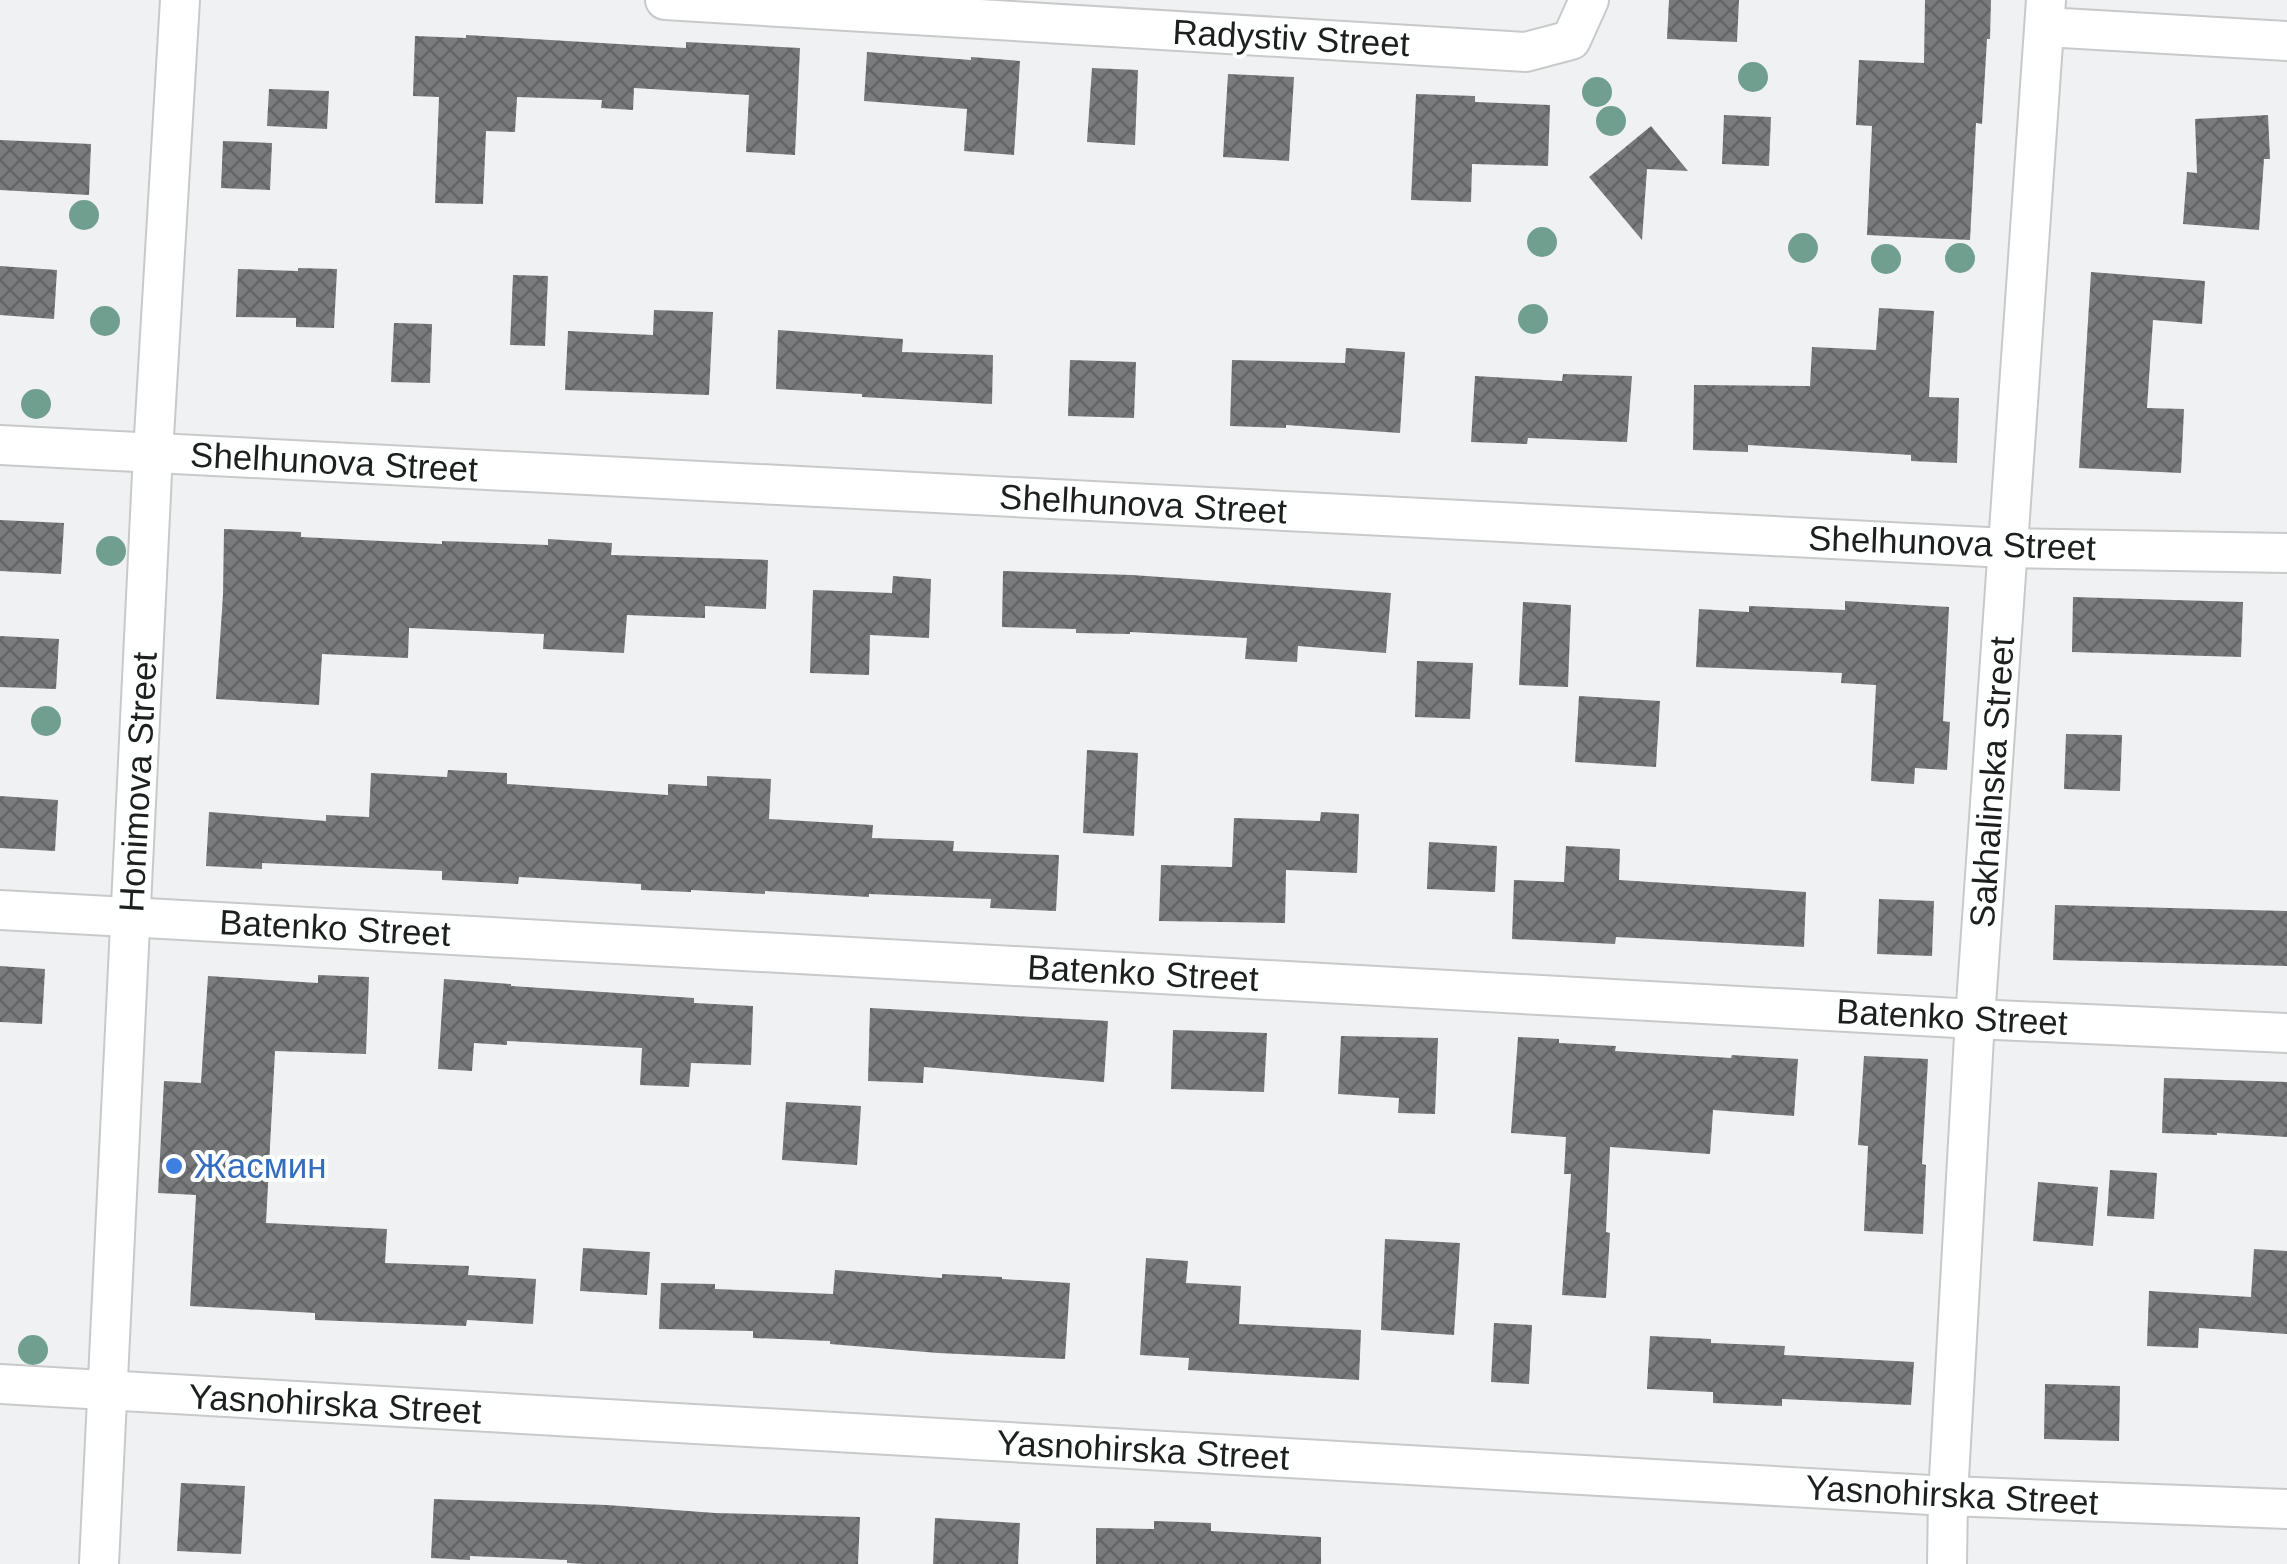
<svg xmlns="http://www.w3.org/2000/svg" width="2287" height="1564" font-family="Arial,sans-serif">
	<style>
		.building { fill: url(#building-cross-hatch) }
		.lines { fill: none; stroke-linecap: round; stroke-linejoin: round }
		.street-casing { stroke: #c8c9ca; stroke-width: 42 }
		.street { stroke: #fff; stroke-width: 38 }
		.tree { fill: #709f8f }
		.shop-dot { fill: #3f7fe0; stroke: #feffff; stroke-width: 4 }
		.labels { text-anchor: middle; stroke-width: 8; stroke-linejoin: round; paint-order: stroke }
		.street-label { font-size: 35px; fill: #1d1e1e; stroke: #feffff }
		.shop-label { font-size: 35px; fill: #366cbe; stroke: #feffff; text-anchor: start }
	</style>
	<defs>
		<pattern id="building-cross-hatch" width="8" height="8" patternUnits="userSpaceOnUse" patternTransform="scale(2.5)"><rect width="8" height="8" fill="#7a7b7c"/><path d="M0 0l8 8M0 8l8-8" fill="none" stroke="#636465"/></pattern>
	</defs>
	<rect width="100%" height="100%" fill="#f0f1f3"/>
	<g class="building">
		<polygon points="1669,0 1739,0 1737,42 1667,39"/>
		<polygon points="1925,0 1991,0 1990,39 1987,39 1982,124 1976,123 1970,240 1867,235 1872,126 1856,125 1859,60 1924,63"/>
		<polygon points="466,35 686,48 686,42 800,48 795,155 746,152 749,95 634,88 633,110 601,108 602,100 517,97 515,132 486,131 483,204 435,203 439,97 413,96 415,36 466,38"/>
		<polygon points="867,52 971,60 971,57 1020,61 1014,155 964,151 967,109 864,101"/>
		<polygon points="1092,68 1138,70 1135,145 1087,142"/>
		<polygon points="1228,74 1294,77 1289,161 1223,157"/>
		<polygon points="269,89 329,91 327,129 267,126"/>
		<polygon points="1416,94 1475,96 1475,102 1550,105 1548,166 1472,164 1471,202 1411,200"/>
		<polygon points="1724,115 1771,117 1769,166 1722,164"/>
		<polygon points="2268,115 2270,159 2264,159 2259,230 2183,224 2187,172 2197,173 2195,119"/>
		<polygon points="1651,126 1688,171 1647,169 1642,240 1589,177"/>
		<polygon points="0,140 91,144 89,195 0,190"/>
		<polygon points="223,141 272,143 270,190 221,188"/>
		<polygon points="0,266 57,270 54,319 0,315"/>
		<polygon points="298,268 337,269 334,328 296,327 296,318 236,317 238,269 298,271"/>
		<polygon points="2091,272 2205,281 2202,324 2153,320 2147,408 2184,409 2181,473 2079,468"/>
		<polygon points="513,275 548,276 545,346 510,345"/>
		<polygon points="1879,308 1934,311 1929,397 1959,398 1957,463 1911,461 1911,455 1748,445 1748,452 1693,450 1694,385 1810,386 1812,347 1876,350"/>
		<polygon points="654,310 713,312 709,395 565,390 568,331 653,335"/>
		<polygon points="394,323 432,324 430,383 391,382"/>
		<polygon points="778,330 903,339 902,352 993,355 992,404 862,397 862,394 776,389"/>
		<polygon points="1346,348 1405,352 1400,433 1286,425 1286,428 1230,426 1232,360 1345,363"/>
		<polygon points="1070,360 1136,362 1134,418 1068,416"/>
		<polygon points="1563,374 1632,376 1627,442 1528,438 1527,444 1471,442 1475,376 1562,381"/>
		<polygon points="0,520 64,523 61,574 0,571"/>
		<polygon points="224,529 301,532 301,537 442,544 442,541 548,545 548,539 612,543 611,555 768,560 766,609 705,606 705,618 627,615 624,653 543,649 544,634 409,628 408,658 322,654 319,705 216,699 223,595"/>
		<polygon points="1003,571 1132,575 1391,593 1386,653 1298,646 1297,662 1245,659 1247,638 1130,632 1130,634 1076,633 1076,629 1002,627"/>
		<polygon points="893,576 931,579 929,638 870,635 869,675 810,673 813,590 892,593"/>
		<polygon points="2073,597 2243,602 2241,657 2072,652"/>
		<polygon points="1845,601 1949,607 1943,721 1950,722 1947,770 1915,768 1914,784 1871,781 1876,685 1841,683 1842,673 1696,667 1699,609 1749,612 1749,606 1845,610"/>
		<polygon points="1523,602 1571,605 1568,687 1519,685"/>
		<polygon points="0,636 59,639 56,689 0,687"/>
		<polygon points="1417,661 1473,663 1470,719 1415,717"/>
		<polygon points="1579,696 1660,701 1656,767 1575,762"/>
		<polygon points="2066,734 2122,735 2120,791 2064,789"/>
		<polygon points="1087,750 1138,753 1134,836 1083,833"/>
		<polygon points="448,770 507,773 507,784 668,795 668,784 707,786 707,776 771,779 769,819 873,825 872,838 954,841 953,851 1059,855 1056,911 990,908 991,899 869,894 869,897 765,891 765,894 691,890 691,892 641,890 641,884 519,877 518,884 442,880 442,871 262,863 262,869 206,866 209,812 326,821 326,815 369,817 371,773 447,777"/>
		<polygon points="0,796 58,800 55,851 0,848"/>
		<polygon points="1321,812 1359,814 1357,873 1286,870 1285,923 1159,921 1161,865 1232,867 1234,818 1320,821"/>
		<polygon points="1429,842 1497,846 1495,892 1427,889"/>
		<polygon points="1566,846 1620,849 1619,880 1806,892 1804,947 1616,937 1615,944 1512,939 1514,880 1564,882"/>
		<polygon points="1879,899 1934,901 1932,956 1877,954"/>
		<polygon points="2055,905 2287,911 2287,966 2053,960"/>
		<polygon points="0,966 45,969 42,1024 0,1022"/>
		<polygon points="318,975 369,977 366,1054 275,1051 266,1223 387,1229 385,1263 469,1266 468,1275 536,1279 533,1324 467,1320 466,1326 315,1320 315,1313 190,1306 196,1195 158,1193 164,1081 201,1083 208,976 318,983"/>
		<polygon points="444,979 511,984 511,986 694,998 694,1003 753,1006 751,1065 691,1063 689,1087 640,1085 642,1048 507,1041 507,1045 474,1043 472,1071 438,1069"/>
		<polygon points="870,1008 1108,1021 1104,1082 924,1067 923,1083 868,1081"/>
		<polygon points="1173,1030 1267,1033 1264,1092 1171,1089"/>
		<polygon points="1341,1036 1438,1038 1435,1114 1398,1113 1399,1098 1338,1094"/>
		<polygon points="1518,1037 1559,1039 1559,1043 1616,1046 1615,1051 1731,1058 1732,1055 1798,1059 1794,1116 1713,1110 1710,1154 1610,1147 1606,1232 1610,1233 1606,1298 1562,1295 1571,1174 1564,1174 1566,1137 1511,1133"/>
		<polygon points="1864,1056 1928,1059 1922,1164 1926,1165 1923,1234 1864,1231 1868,1146 1858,1145"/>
		<polygon points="2164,1078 2287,1082 2287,1137 2217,1133 2217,1135 2162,1133"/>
		<polygon points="786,1102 861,1106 857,1165 782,1160"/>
		<polygon points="2110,1170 2157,1173 2154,1219 2107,1216"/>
		<polygon points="2038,1182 2098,1187 2093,1246 2033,1241"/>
		<polygon points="1385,1239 1460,1243 1454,1335 1381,1330"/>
		<polygon points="583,1248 650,1252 647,1295 580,1291"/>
		<polygon points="2254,1249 2287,1251 2287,1334 2199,1328 2198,1348 2147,1346 2149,1291 2251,1297"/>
		<polygon points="1146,1258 1188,1261 1186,1283 1241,1286 1239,1324 1361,1330 1359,1380 1188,1370 1189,1358 1140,1355"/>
		<polygon points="835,1270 942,1278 942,1274 1002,1277 1002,1279 1070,1283 1065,1359 938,1353 830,1344 830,1341 753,1338 753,1331 659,1329 661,1283 715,1284 715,1289 833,1294"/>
		<polygon points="1494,1323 1532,1325 1529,1384 1491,1382"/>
		<polygon points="1650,1336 1711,1339 1711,1343 1785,1346 1784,1355 1914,1362 1911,1405 1782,1399 1782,1406 1713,1403 1713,1392 1647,1389"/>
		<polygon points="2045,1384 2120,1386 2119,1441 2044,1439"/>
		<polygon points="181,1483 245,1486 241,1554 177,1551"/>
		<polygon points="434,1499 607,1505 715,1513 860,1517 858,1564 584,1564 567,1563 567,1560 470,1556 470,1560 431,1558"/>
		<polygon points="935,1518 1020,1523 1018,1564 933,1564"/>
		<polygon points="1154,1521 1211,1523 1211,1531 1321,1537 1321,1564 1096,1564 1096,1528 1154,1529"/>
	</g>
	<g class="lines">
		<g class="street-casing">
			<g id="street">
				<polyline points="665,0 1526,52 1571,40 1589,0"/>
				<polyline points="2045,27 2287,41"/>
				<polyline points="0,445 2007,548 2287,553"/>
				<polyline points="0,910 1975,1019 2287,1033"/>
				<polyline points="0,1384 1948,1496 2287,1509"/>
				<polyline points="99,1564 153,453 180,0"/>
				<polyline points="1947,1564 1948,1496 1975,1019 2046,0"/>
			</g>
		</g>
		<use href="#street" class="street"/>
	</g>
	<g class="tree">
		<circle cx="1753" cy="77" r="15"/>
		<circle cx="1597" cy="92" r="15"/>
		<circle cx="1611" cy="121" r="15"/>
		<circle cx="84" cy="215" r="15"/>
		<circle cx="1542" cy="242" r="15"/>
		<circle cx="1803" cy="248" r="15"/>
		<circle cx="1960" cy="258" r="15"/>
		<circle cx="1886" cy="259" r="15"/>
		<circle cx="1533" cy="319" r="15"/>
		<circle cx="105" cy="321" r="15"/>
		<circle cx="36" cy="404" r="15"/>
		<circle cx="111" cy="551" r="15"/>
		<circle cx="46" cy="721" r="15"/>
		<circle cx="33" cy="1350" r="15"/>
	</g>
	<circle class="shop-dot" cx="174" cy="1166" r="10"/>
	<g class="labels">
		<g class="street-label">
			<text transform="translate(1291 38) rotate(3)" y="12">Radystiv Street</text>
			<text transform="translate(334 462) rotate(3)" y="12">Shelhunova Street</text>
			<text transform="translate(1143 504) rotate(3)" y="12">Shelhunova Street</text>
			<text transform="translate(1952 543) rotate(2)" y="12">Shelhunova Street</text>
			<text transform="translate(138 782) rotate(-87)" y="12">Honimova Street</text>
			<text transform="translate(1992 782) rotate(-86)" y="12">Sakhalinska Street</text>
			<text transform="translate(335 928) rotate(3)" y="12">Batenko Street</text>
			<text transform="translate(1143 973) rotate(3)" y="12">Batenko Street</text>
			<text transform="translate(1952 1017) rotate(3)" y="12">Batenko Street</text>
			<text transform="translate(335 1404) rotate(3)" y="12">Yasnohirska Street</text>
			<text transform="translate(1143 1450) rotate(3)" y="12">Yasnohirska Street</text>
			<text transform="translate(1952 1495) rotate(3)" y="12">Yasnohirska Street</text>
		</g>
		<g class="shop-label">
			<text x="194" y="1178">Жасмин</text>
		</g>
	</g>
</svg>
